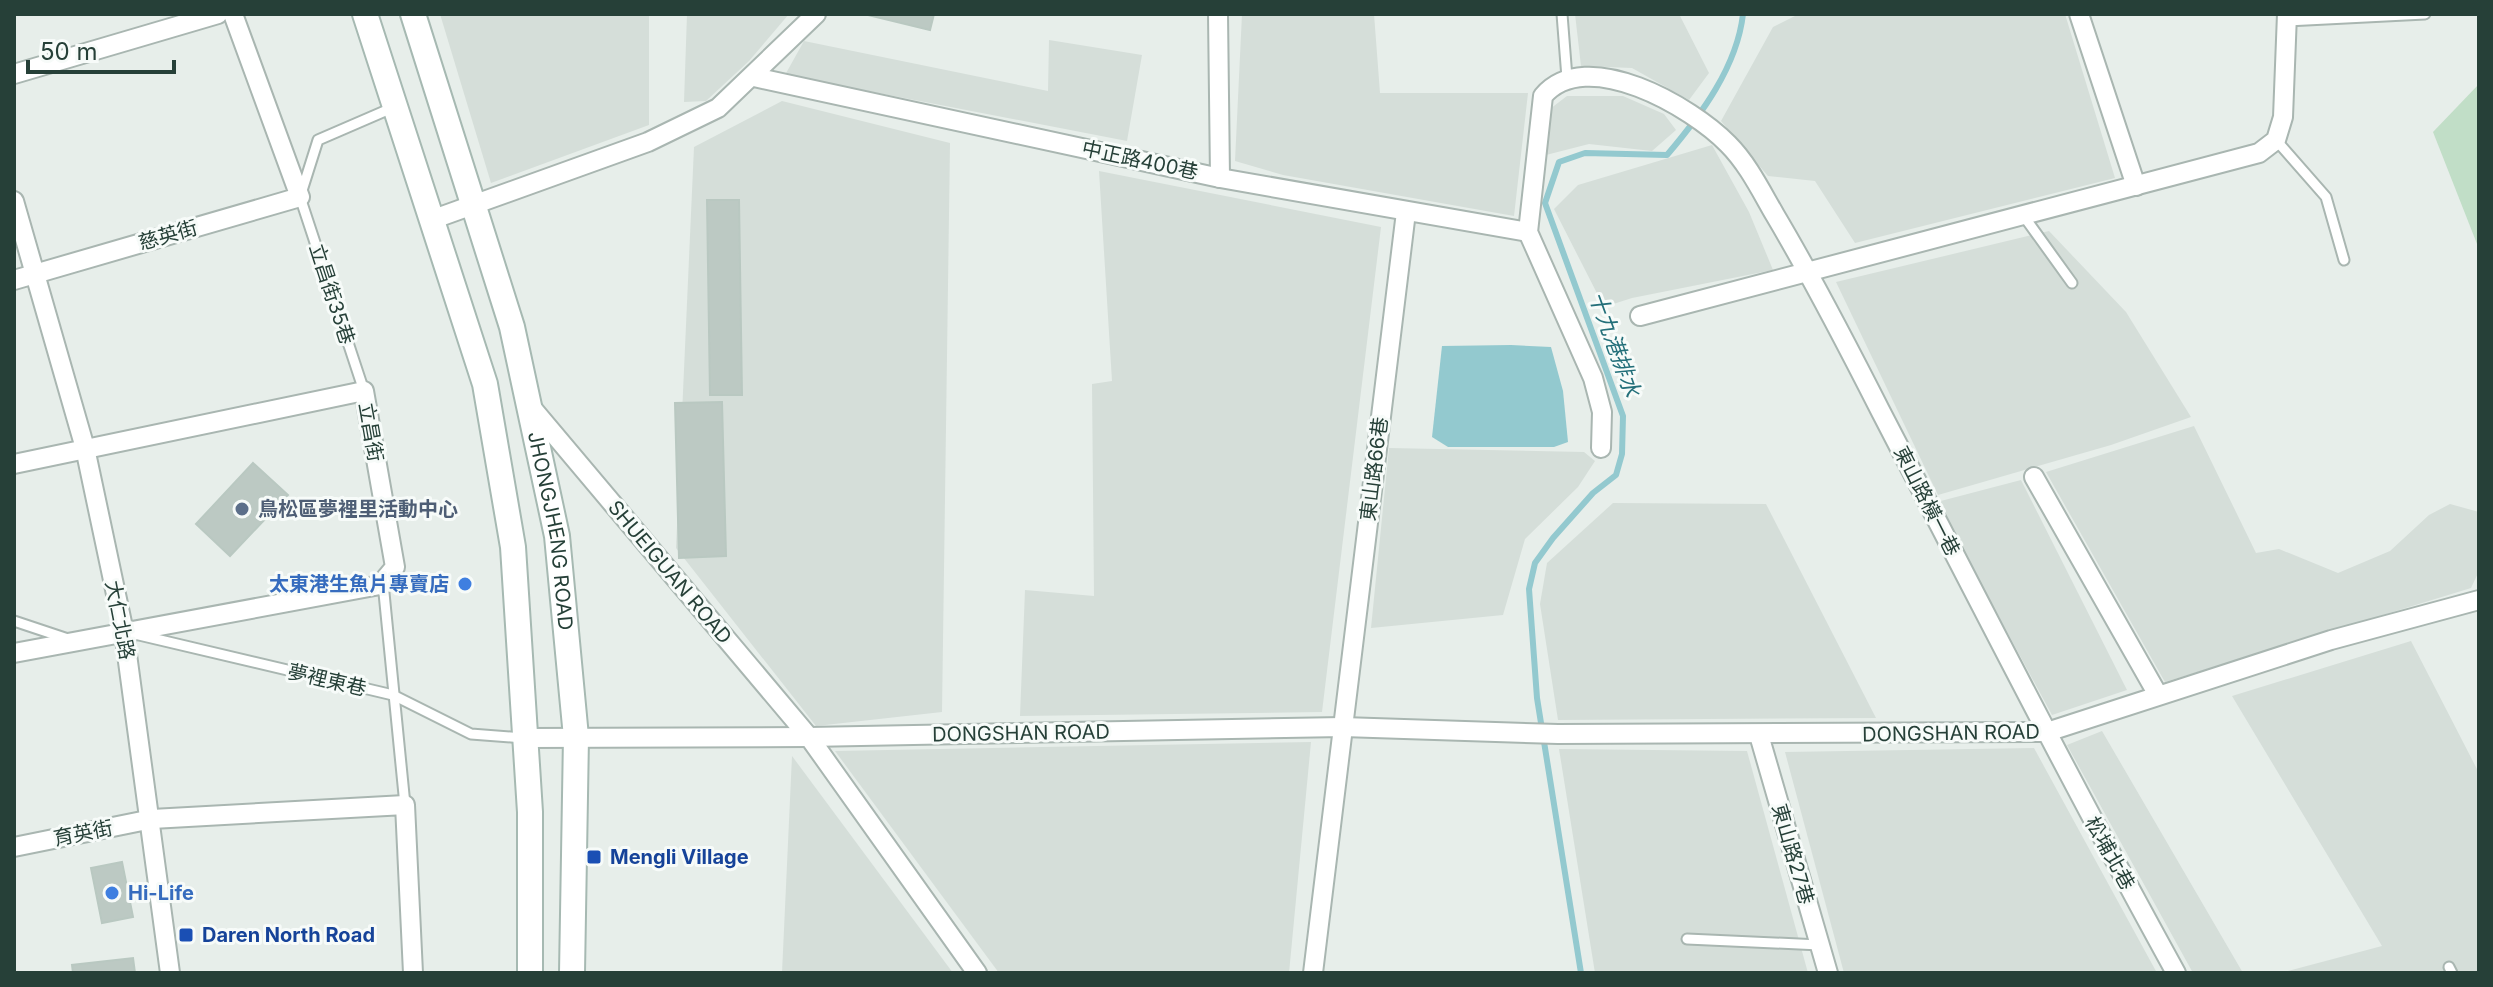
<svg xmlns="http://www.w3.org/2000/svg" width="2493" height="987" font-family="Inter,'Noto Sans TC',sans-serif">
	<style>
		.built { fill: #d5ded9 }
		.green { fill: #c1dec7 }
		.water { fill: #93c9cf }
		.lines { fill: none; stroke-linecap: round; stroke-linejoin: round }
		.stream { stroke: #93c9cf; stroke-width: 6 }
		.building { fill: #bcc9c3; stroke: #b9c8c1; stroke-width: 2 }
		.service-casing { stroke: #a9b6b1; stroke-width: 13 }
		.minor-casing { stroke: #a9b6b1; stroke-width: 22 }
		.secondary-casing { stroke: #a6b9b2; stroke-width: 28 }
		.service { stroke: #fff; stroke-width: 9 }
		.minor { stroke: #fff; stroke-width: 18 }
		.secondary { stroke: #fff; stroke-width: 24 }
		.service-dot { fill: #5c6f8a; stroke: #f7fbf9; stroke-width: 3 }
		.shop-dot { fill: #3f7fe0; stroke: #f7fbf9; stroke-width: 3 }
		.transit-dot { fill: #1a4fb4; stroke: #f7fbf9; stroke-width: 3 }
		.labels { text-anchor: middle; stroke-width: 6; stroke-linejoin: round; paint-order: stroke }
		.street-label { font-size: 20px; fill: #264038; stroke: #f7fbf9 }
		.service-label { font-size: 20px; font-weight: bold; fill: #4e5e75; stroke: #f7fbf9; text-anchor: start }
		.shop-label { font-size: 20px; font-weight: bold; fill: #366cbe; stroke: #f7fbf9; text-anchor: end }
		.transit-label { font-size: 20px; font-weight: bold; fill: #164399; stroke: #f7fbf9; text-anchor: start }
		.water-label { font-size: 22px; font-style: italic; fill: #236f79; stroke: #f7fbf9 }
	</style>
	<rect width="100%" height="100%" fill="#e7eeea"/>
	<g class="built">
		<polygon points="440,14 649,14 649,125 491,183"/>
		<polygon points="687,14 789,14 749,61 706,101 684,102"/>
		<polygon points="1242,14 1374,14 1380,93 1528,93 1514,216 1283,175 1235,161"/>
		<polygon points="1575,14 1679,14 1709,73 1689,100 1632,68 1581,66"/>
		<polygon points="1799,14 2065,14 2115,178 1855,243 1815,181 1768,176 1721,121 1773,27"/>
		<polygon points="1049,40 1142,55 1127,141 785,75 804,41 1048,91"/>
		<polygon points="1567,96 1623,96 1664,114 1676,130 1652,151 1589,144 1546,155 1550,109"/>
		<polygon points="782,101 950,143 942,712 816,726 676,548 694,147"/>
		<polygon points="1712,145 1749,212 1773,270 1632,298 1604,307 1554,209 1578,185"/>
		<polygon points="1099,171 1381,227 1322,712 1020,716 1025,590 1094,596 1092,384 1112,381"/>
		<polygon points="2049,231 2126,312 2191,417 2111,445 1938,495 1836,282"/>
		<polygon points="2194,426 2256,553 2279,549 2338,573 2390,551 2429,515 2450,504 2479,512 2479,571 2471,588 2165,682 2046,472"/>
		<polygon points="1389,448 1584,452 1595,461 1578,487 1525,539 1503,615 1371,628"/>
		<polygon points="2021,480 2127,690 2052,715 1937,502"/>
		<polygon points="1613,503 1766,504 1876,718 1558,720 1540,604 1547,563"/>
		<polygon points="2411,641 2479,773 2479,973 2280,973 2382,946 2232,696"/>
		<polygon points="2102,731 2243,973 2244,973 2193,973 2067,745"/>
		<polygon points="1311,742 1289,973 999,973 835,751"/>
		<polygon points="2034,748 2157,973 1844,973 1785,752"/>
		<polygon points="1559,749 1747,751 1808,973 1595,973"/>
		<polygon points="792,756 953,973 782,973"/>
	</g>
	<polygon class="green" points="2479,84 2479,249 2433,132"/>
	<polygon class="water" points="1511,345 1551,347 1563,391 1568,442 1554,447 1448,447 1432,437 1442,346"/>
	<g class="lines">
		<path class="stream" d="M 1581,973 L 1537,698 L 1529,589 L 1535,563 L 1553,538 L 1593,493 L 1616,475 L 1622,454 L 1623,416 L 1545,203 L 1559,162 L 1585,153 L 1667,155 C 1701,115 1737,67 1743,14"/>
	</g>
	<g class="building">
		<polygon points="864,14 934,14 930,30"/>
		<polygon points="707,200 739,200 742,395 710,395"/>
		<polygon points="722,402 726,556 679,558 675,403"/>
		<polygon points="253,463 288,495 230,556 196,524"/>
		<polygon points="122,862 133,917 102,923 91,868"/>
		<polygon points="133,958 135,973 73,973 72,965"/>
	</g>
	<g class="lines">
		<g class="service-casing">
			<g id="service">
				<polyline points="1562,14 1567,78"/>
				<polyline points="2287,21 2425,14"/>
				<polyline points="2276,140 2326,197 2344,260"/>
				<polyline points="2023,215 2072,283"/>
				<polyline points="364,391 300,197 318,140 392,108"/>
				<polyline points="383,583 405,805"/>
				<polyline points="14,621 68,639"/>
				<polyline points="139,635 393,695 471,734 523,738"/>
				<polyline points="1687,939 1820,945"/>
				<polyline points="2449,967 2452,973"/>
			</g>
		</g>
		<g class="minor-casing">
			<g id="minor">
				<polyline points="1218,14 1220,178"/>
				<polyline points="2079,14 2136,186"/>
				<polyline points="14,74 218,14"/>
				<polyline points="754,77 1220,178 1528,232"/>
				<polyline points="14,201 85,448 124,632 170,973"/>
				<polyline points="431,220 648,142 718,108 816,14"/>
				<polyline points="14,280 300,197 233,14"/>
				<polyline points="1640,316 2259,153 2276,140 2283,117 2287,14"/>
				<polyline points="532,408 809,737 977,973"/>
				<path d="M 1601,448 L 1602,412 L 1593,378 L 1528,232 L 1543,96 C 1586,45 1692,107 1728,144 C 1748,164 1761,191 1775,215 C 1813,279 1847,345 1881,412 C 1978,599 2074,788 2176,973"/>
				<polyline points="14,464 364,391 395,567 380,585 14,653"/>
				<polyline points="2034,477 2158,695"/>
				<polyline points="1759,735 1828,973"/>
				<polyline points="525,738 809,737 1343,727 1558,734 2047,732 2331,640 2479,600"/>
				<polyline points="14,847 152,819 405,805 413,973"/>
				<polyline points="1313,973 1406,212"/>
			</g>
		</g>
		<g class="secondary-casing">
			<g id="secondary">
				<polyline points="365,14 485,384 513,547 530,812 530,973"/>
				<path id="s1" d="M 413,14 L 512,327 L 557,536 L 576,737 L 572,973"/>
			</g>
		</g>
		<use href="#service" class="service"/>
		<use href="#minor" class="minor"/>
		<use href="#secondary" class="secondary"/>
	</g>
	<circle class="service-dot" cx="242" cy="509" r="8"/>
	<g class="shop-dot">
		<circle cx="465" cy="584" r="8"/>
		<circle cx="112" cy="893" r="8"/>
	</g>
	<g class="transit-dot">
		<rect x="586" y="849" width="16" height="16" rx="4"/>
		<rect x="178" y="927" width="16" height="16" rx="4"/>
	</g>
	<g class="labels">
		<g class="street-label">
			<text transform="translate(1140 160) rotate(12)" y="7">中正路400巷</text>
			<text transform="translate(168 235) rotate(-16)" y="7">慈英街</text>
			<text transform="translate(332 294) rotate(72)" y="7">立昌街35巷</text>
			<text transform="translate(371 432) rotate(80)" y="7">立昌街</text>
			<text transform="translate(1374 469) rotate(-83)" y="7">東山路66巷</text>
			<text transform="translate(1927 501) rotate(63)" y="7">東山路橫一巷</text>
			<text dy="7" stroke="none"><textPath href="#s1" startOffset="536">JHONGJHENG ROAD</textPath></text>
			<text transform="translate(670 572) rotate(50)" y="7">SHUEIGUAN ROAD</text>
			<text transform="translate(120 620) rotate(79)" y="7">大仁北路</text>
			<text transform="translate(327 680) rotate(13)" y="7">夢裡東巷</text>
			<text transform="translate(1021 733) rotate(-1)" y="7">DONGSHAN ROAD</text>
			<text transform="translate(1951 733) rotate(-1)" y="7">DONGSHAN ROAD</text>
			<text transform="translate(83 833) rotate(-11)" y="7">育英街</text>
			<text transform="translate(2110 853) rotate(61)" y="7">松埔北巷</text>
			<text transform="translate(1793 854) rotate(74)" y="7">東山路27巷</text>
		</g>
		<g class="service-label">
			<text x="258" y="516">鳥松區夢裡里活動中心</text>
		</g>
		<g class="shop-label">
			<text x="449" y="591">太東港生魚片專賣店</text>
			<text x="128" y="900" text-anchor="start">Hi-Life</text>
		</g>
		<g class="transit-label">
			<text x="610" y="864">Mengli Village</text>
			<text x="202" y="942">Daren North Road</text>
		</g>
		<g class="water-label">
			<text transform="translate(1615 344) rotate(70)" y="8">十九港排水</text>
		</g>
	</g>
	<rect width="2493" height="987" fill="none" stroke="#264038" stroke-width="32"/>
	<path d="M28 60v12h146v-12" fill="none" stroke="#264038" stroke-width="4"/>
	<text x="40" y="60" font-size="24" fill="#264038" stroke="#f7fbf9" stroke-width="6" paint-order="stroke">50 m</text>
</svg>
